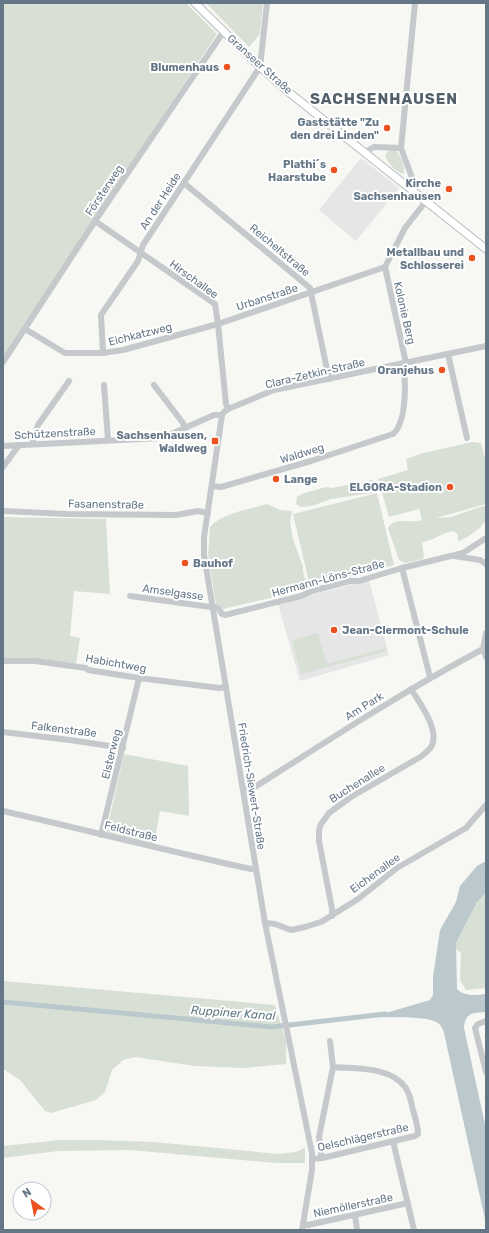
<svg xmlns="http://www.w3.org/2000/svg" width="489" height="1233" font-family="Rubik,sans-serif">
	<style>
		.built { fill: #e5e6e5 }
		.green { fill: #d8dfd5 }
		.water { fill: #bbc8cc }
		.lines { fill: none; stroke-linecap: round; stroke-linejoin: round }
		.canal { stroke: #bbc8cc; stroke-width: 5 }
		.major-casing { stroke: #b8bcc0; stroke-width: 9 }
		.minor { stroke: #c5c9cc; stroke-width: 6 }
		.major { stroke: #fff; stroke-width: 7 }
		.poi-dot { fill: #ec521f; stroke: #fff; stroke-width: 1.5 }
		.labels { text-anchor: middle; stroke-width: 4; stroke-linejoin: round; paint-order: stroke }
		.street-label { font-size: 11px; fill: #657787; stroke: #fff }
		.poi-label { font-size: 11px; font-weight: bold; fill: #657787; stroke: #fff; text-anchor: end }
		.water-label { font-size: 12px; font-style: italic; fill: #607983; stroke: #fff }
		.district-label { font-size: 15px; font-weight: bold; letter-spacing: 1px; fill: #53606b; stroke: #fff }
	</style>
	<rect width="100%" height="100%" fill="#f7f7f4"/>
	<g class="built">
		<polygon points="361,158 399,188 356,241 319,210"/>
		<polygon points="369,580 389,655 300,681 278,604"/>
	</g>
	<g class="green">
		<polygon points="3,3 186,3 217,34 3,357"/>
		<polygon points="206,3 263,3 260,34 249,47"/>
		<path d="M 390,150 L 396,150 C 401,157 405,166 404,174 C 396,173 387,162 385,155 Z"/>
		<path d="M 472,442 L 481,443 L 486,461 L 486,504 L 436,518 L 451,517 L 486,505 C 486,510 487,516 485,521 C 483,527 465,540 458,541 L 458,535 L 454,531 C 446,532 442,535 435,538 C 430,541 426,540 422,543 C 422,549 425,554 423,559 L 405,563 L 399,560 L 388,528 C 394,516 412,524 422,520 L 419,509 L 389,517 L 378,479 L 408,470 L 406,459 L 423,453 Z"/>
		<polygon points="372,480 377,484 376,488 372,493 331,499 312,506 301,507 296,504 297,497 304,493 326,487 332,488"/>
		<polygon points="377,493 394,565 310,586 293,514"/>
		<path d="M 267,504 L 280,510 L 292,511 L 290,522 L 293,539 L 303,567 L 303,572 L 308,589 L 223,609 L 216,605 L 208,555 L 210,527 C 224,512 248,510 267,504 Z"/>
		<polygon points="3,517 106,519 110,594 74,591 70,636 80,638 76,664 3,660"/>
		<polygon points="318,633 327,664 386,648 387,651 301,674 292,640"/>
		<polygon points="124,754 188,766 189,816 160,811 154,845 106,834"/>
		<polygon points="486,893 486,988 466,990 460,980 461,953 456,949 456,943 477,902"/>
		<polygon points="3,981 275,1005 286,1041 286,1064 244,1068 195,1066 135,1057 123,1060 112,1070 105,1092 96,1100 51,1113 45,1111 20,1080 3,1069"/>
		<polygon points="60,1140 96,1140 154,1142 278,1154 296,1152 305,1148 305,1163 275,1163 130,1150 58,1151 3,1158 3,1146"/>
	</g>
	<path class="water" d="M 486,861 L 486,893 L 477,902 L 456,943 L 457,989 C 465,997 475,995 486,994 L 486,1012 C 473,1013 465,1012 464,1028 L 486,1129 L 486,1224 L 444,1033 C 443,1029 441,1025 438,1023 C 427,1015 387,1018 372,1017 L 430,1000 L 433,995 L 433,977 L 440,930 L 456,902 L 460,886 L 477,866 Z"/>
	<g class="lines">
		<polyline class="canal" points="3,1002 272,1027 385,1014"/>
		<g class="major-casing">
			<polyline id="major" points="195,3 260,67 286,90 486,249"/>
		</g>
		<g class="minor">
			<polyline points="365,152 374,147 401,148"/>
			<polyline points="184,183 310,288 329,379"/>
			<polyline points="410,189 414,183 401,148 415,3"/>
			<polyline points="95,221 215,304 218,324 226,404 228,409"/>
			<polyline points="385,267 406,363"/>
			<polyline points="25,329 65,353 103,353 123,350 218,324 385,267 405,228 426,201"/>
			<polyline points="103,353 101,315 138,261 143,245 260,67 267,3"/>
			<polyline points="448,354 467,438"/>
			<polyline points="3,362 95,221 224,31"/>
			<polyline points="104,385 108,440"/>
			<polyline points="154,385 183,423 185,428"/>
			<polyline points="222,415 204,537 204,555 265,923 312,1153 312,1170 302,1230"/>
			<polyline points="222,415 224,412 228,409 274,390 486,346"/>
			<polyline points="32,444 38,425 69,381"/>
			<polyline points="3,446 161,438 169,435 214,415 222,415"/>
			<polyline points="3,467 19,445"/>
			<path d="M 212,486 L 221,487 L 311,461 L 393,434 C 407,422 406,381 403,364"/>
			<polyline points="3,511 67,514 176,515 198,511 208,513"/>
			<polyline points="454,556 480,560 486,564"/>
			<polyline points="402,568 430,677"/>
			<polyline points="130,596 218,608 222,614 225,615 301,596 312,591 350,581 359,581 402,568 463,553 486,538"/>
			<polyline points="483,649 486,657"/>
			<polyline points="3,661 35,661 86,668 88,670 139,678 219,688 226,687"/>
			<polyline points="3,732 70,740 123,748"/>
			<path d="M 243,790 L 255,787 C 330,739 404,691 483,649 L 486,633"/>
			<path d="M 3,811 C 86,830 168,851 251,869 L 255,868"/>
			<polyline points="101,835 139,678"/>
			<path d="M 332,916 L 332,909 L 319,841 L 319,830 L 321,824 L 329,813 L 351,797 L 422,756 C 425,753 429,750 431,747 C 441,731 419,702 411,689"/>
			<polyline points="265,923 275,924 291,930 305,927 321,922 358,899 397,868 466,828 486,805"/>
			<polyline points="486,1021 478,1024 475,1028 486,1072"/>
			<polyline points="393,1141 414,1230"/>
			<polyline points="322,1158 319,1137 333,1067 330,1041"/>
			<path d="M 312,1159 L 322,1158 L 415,1136 L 418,1134 C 418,1126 415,1117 413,1110 C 411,1102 410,1093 405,1087 C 390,1066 355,1069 333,1067"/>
			<polyline points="355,1215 357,1230"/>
			<polyline points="303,1224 308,1225 408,1203"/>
		</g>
		<use href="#major" class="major"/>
	</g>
	<g class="poi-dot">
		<circle cx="227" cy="67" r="4"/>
		<circle cx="387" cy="128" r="4"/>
		<circle cx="334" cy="170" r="4"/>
		<circle cx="449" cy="189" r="4"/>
		<circle cx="472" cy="258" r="4"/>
		<circle cx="442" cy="370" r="4"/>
		<rect x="211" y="437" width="8" height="8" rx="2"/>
		<circle cx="276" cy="479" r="4"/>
		<circle cx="450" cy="487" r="4"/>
		<circle cx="185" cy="563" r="4"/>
		<circle cx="334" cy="630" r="4"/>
	</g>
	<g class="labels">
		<g class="street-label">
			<text transform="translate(260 64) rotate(42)" y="4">Granseer Straße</text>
			<text transform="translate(104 190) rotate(-56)" y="4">Försterweg</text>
			<text transform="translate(160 201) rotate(-57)" y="4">An der Heide</text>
			<text transform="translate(280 250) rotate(40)" y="4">Reicheltstraße</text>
			<text transform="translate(194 279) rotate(36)" y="4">Hirschallee</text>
			<text transform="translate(267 297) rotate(-18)" y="4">Urbanstraße</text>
			<text transform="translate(405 313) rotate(77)" y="4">Kolonie Berg</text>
			<text transform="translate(140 334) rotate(-14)" y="4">Eichkatzweg</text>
			<text transform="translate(315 373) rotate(-13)" y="4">Clara-Zetkin-Straße</text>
			<text transform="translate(55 433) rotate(-3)" y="4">Schützenstraße</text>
			<text transform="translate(302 453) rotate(-17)" y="4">Waldweg</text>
			<text transform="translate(106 504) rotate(1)" y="4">Fasanenstraße</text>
			<text transform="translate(328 578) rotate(-15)" y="4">Hermann-Löns-Straße</text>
			<text transform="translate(173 592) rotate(8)" y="4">Amselgasse</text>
			<text transform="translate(116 663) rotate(10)" y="4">Habichtweg</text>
			<text transform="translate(364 706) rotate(-32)" y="4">Am Park</text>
			<text transform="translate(64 729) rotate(7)" y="4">Falkenstraße</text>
			<text transform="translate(111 754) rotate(-76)" y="4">Elsterweg</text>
			<text transform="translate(357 783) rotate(-32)" y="4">Buchenallee</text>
			<text transform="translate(252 786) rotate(81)" y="4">Friedrich-Siewert-Straße</text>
			<text transform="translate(131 831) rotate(14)" y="4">Feldstraße</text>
			<text transform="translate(375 873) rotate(-36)" y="4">Eichenallee</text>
			<text transform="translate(363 1137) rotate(-13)" y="4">Oelschlägerstraße</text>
			<text transform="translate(353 1205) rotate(-12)" y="4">Niemöllerstraße</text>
		</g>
		<g class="poi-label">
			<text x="219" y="71">Blumenhaus</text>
			<text x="379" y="126">Gaststätte "Zu<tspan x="379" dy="13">den drei Linden"</tspan></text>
			<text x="326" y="168">Plathi´s<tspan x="326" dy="13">Haarstube</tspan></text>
			<text x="441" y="187">Kirche<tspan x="441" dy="13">Sachsenhausen</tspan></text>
			<text x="464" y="256">Metallbau und<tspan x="464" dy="13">Schlosserei</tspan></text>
			<text x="434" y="374">Oranjehus</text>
			<text x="207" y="439">Sachsenhausen,<tspan x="207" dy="13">Waldweg</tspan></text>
			<text x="284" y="483" text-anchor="start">Lange</text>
			<text x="442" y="491">ELGORA-Stadion</text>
			<text x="193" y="567" text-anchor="start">Bauhof</text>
			<text x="342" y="634" text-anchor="start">Jean-Clermont-Schule</text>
		</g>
		<g class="water-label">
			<text transform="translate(233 1013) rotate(4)" y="4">Ruppiner Kanal</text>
		</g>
		<g class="district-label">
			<text x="384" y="104">SACHSENHAUSEN</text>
		</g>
	</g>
	<rect width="489" height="1233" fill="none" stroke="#657787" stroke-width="8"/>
	<g transform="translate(32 1201) rotate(327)"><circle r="19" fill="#ffffff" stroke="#c1c9cf"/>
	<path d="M0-3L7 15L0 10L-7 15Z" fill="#ec521f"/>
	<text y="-6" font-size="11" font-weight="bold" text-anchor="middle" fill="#657787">N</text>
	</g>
</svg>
